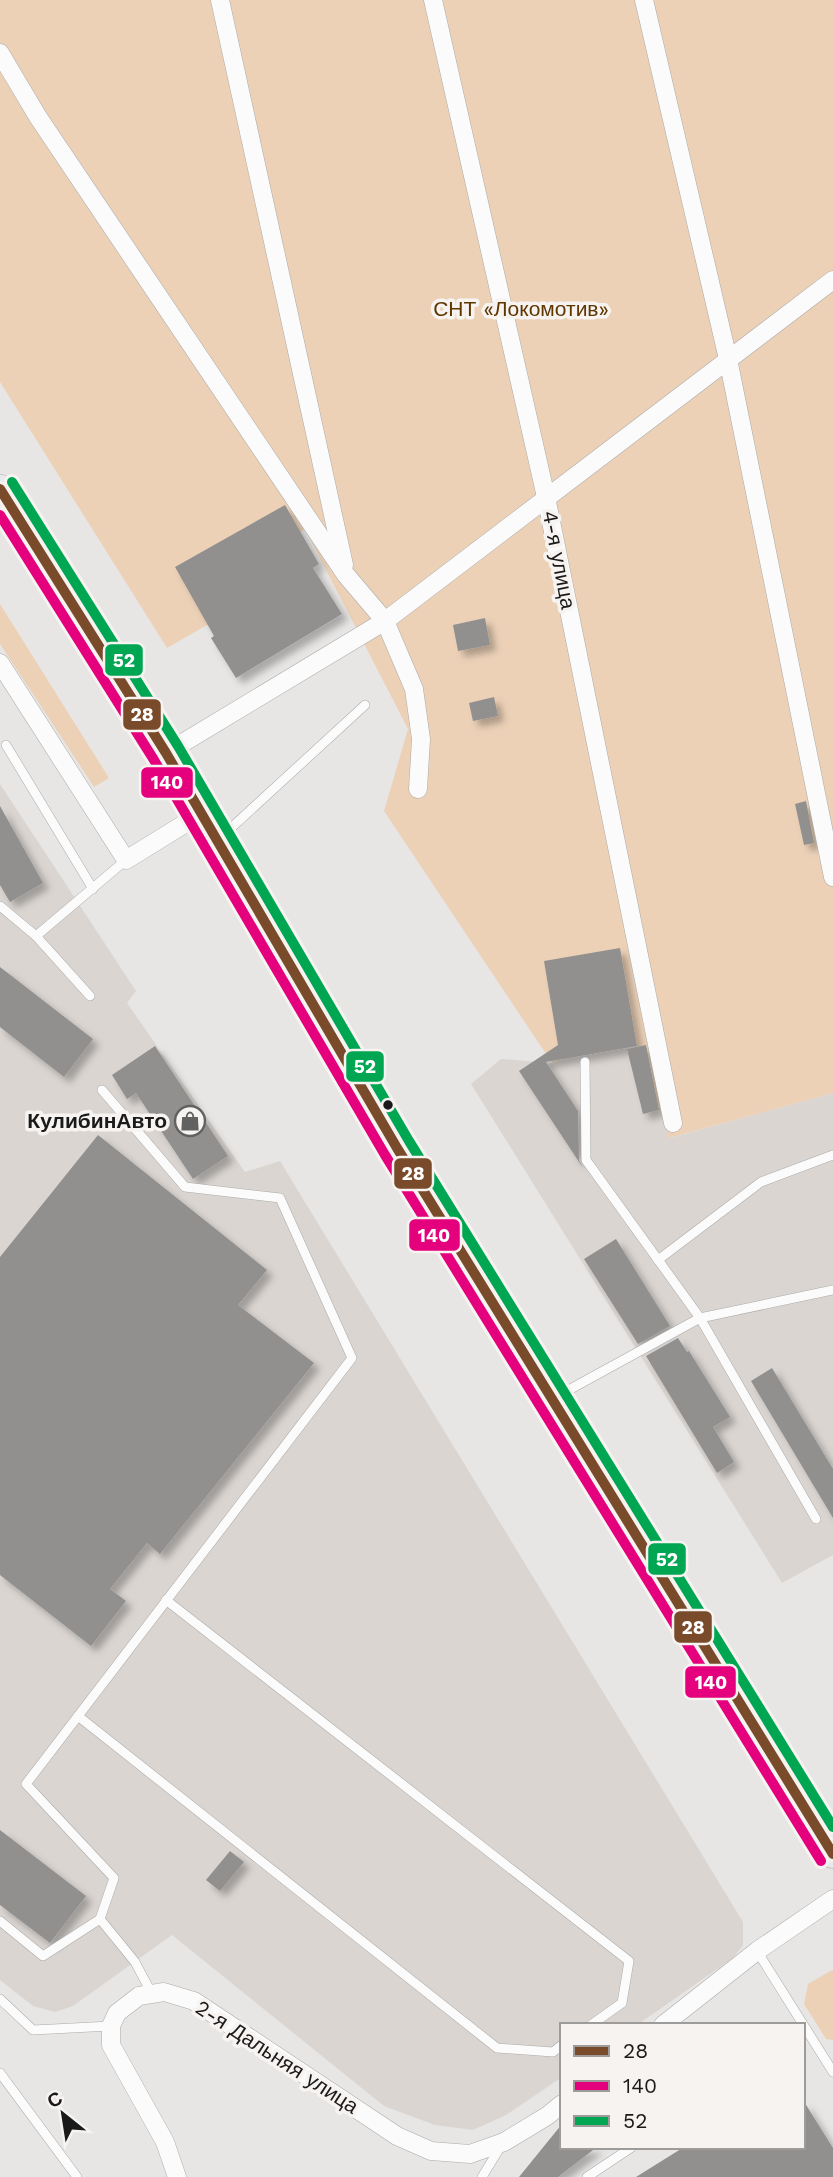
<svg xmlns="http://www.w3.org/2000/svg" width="833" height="2177" font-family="'Work Sans',sans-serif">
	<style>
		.built { fill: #dad5d1 }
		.green { fill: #ecd1b7 }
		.building { fill: #91908f; filter: url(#shadow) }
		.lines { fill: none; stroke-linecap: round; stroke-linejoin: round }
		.lane-casing { stroke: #abaaa9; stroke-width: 10 }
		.street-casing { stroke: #abaaa9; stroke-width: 19 }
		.primary-casing { stroke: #c4c4c3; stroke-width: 30 }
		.lane { stroke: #fbfbfb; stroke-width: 9 }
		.street { stroke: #fbfbfb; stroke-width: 18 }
		.primary { stroke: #e6ecee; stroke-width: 28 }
		.bus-1-casing { stroke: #f6f3f1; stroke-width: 16 }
		.bus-2-casing { stroke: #f6f3f1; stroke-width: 16 }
		.bus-3-casing { stroke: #f6f3f1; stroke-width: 16 }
		.bus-1 { stroke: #7a4b2a; stroke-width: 10 }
		.bus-2 { stroke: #e5007d; stroke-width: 10 }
		.bus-3 { stroke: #00a651; stroke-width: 10 }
		.bus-dot { fill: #1b1a1a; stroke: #f6f3f1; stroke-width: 2.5 }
		.labels { text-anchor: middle; stroke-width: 7; stroke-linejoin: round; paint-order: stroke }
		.park-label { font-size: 21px; fill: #5f3500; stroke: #f6f3f1 }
		.street-label { font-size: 21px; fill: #1b1a1a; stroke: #f6f3f1 }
		.poi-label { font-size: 21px; font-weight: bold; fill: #1b1a1a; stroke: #f6f3f1; text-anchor: end }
		.line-badge { stroke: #f6f3f1; stroke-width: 2.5 }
		.badge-label { font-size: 19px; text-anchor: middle; font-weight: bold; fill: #fff }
	</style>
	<defs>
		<filter id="shadow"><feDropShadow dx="6" dy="6" stdDeviation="3.5" flood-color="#0004"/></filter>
	</defs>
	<rect width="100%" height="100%" fill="#e7e6e5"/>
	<g class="built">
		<polygon points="0,784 136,991 127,1003 245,1172 280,1161 743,1922 743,1945 733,1958 637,2025 562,2025 562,2077 506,2115 473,2130 435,2125 384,2106 172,1935 73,2006 55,2012 33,2006 0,1980"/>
		<polygon points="633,1034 670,1138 833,1093 833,1555 782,1583 471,1084 501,1059 552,1063"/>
	</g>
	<g class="green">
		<polygon points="0,0 833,0 833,1093 669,1138 633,1034 552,1063 384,811 408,729 305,529 197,593 214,621 167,648 0,382"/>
		<polygon points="0,604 109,778 94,787 0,644"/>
		<polygon points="832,1970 833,1971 833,2040 826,2039 804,2004 808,1984"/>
	</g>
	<g class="building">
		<polygon points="285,505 319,564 313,568 342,614 236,678 211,638 214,636 175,567"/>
		<polygon points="485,618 490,645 458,651 453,625"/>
		<polygon points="494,697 498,716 473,721 469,703"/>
		<polygon points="806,801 814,843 804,845 795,804"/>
		<polygon points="0,806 43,883 10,902 0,885"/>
		<polygon points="620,948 637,1046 546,1062 578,1111 579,1160 583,1168 519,1071 558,1045 544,961"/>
		<polygon points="0,967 93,1039 64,1077 0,1027"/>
		<polygon points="646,1045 659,1110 643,1114 627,1049"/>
		<polygon points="155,1046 228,1156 193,1179 136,1093 127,1099 112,1075"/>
		<polygon points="98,1135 267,1270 238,1305 314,1363 160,1554 147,1543 110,1589 126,1601 91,1646 0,1575 0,1257"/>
		<polygon points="616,1239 670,1326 638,1344 584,1259"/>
		<polygon points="678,1338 687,1352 689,1351 730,1417 713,1427 734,1462 717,1473 646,1356"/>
		<polygon points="772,1368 833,1469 833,1518 751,1381"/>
		<polygon points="0,1830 86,1896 50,1943 0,1905"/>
		<polygon points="230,1851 244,1862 220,1891 206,1880"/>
		<polygon points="803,2100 833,2148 833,2177 636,2177 684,2147 803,2147"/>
		<polygon points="562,2124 562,2147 597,2147 558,2177 519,2177"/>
	</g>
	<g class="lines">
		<g class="lane-casing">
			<g id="lane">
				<polyline points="6,745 93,889"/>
				<polyline points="219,839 365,705"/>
				<polyline points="0,906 36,936 126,860"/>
				<polyline points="36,936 90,996"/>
				<polyline points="585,1062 586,1160 700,1318 816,1519"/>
				<polyline points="102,1090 185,1187 280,1198 352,1358 26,1784 114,1878 100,1919 135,1962 151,1992"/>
				<polyline points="658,1260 761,1182 833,1155"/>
				<polyline points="554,1398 700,1318 833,1290"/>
				<polyline points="166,1600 629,1961 622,2003 591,2025"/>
				<polyline points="78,1716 497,2048 553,2052 562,2045"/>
				<polyline points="0,1921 43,1956 100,1919"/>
				<polyline points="757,1951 833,2072"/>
				<polyline points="0,1999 33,2030 111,2026"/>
				<polyline points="0,2073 77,2177"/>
				<polyline points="482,2177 501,2146"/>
				<polyline points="587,2177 632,2147"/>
			</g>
		</g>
		<g class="street-casing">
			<g id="street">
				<polyline points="220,0 344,565"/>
				<polyline points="433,0 546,497 673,1123"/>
				<polyline points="644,0 728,359 833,877"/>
				<polyline points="0,53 38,117 346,575 385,621 414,689 421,739 418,789"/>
				<polyline points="0,663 126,860 202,813"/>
				<polyline points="166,753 385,621 833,280"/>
				<polyline points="663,2025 757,1951 833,1899"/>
				<polyline points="177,2177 165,2142 111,2045 111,2026 117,2013 139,1996 164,1992 194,2001 397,2136 431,2151 470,2154 504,2142 547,2116 562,2104"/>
			</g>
		</g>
		<g class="primary-casing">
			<polyline id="primary" points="0,489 166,753 397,1148 833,1854"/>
		</g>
		<use href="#lane" class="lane"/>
		<use href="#street" class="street"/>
		<use href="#primary" class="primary"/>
		<g class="bus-1-casing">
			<polyline id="bus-1" points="0,489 166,753 397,1148 833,1854"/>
		</g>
		<g class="bus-2-casing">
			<polyline id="bus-2" points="0,515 154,760 385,1155 821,1861"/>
		</g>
		<g class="bus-3-casing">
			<polyline id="bus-3" points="12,482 178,746 409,1141 833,1827"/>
		</g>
		<use href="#bus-1" class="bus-1"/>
		<use href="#bus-2" class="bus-2"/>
		<use href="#bus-3" class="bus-3"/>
	</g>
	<defs>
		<g id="shop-ring" transform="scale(1.575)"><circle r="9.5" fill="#f6f3f1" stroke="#626161" stroke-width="1.5"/><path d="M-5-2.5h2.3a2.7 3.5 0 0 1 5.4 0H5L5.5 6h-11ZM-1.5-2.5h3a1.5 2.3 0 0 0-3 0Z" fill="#626161"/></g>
	</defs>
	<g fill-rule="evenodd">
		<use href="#shop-ring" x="190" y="1121"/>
	</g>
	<circle class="bus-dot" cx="388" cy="1105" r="6"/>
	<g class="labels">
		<g class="park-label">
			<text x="521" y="316">СНТ «Локомотив»</text>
		</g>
		<g class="street-label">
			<text transform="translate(559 560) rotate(79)" y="7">4-я улица</text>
			<text transform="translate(277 2057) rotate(33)" y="7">2-я Дальняя улица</text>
		</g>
		<g class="poi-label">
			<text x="167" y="1128">КулибинАвто</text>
		</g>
	</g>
	<g class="line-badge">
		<rect x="104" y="643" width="40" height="34" rx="7" fill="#00a651"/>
		<rect x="122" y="698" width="40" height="33" rx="7" fill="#7a4b2a"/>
		<rect x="140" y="766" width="54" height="33" rx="7" fill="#e5007d"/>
		<rect x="345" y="1050" width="40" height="33" rx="7" fill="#00a651"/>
		<rect x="393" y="1157" width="40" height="33" rx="7" fill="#7a4b2a"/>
		<rect x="408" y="1218" width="53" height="34" rx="7" fill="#e5007d"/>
		<rect x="647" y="1542" width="40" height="34" rx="7" fill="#00a651"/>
		<rect x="673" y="1610" width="40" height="34" rx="7" fill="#7a4b2a"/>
		<rect x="684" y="1665" width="53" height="34" rx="7" fill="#e5007d"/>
	</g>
	<g class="badge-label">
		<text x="124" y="667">52</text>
		<text x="142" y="721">28</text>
		<text x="167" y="789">140</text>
		<text x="365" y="1073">52</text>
		<text x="413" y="1180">28</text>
		<text x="434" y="1242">140</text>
		<text x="667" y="1566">52</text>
		<text x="693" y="1634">28</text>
		<text x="711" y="1689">140</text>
	</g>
	<rect x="560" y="2023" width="245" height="126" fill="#f6f3f1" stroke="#9e9c9b" stroke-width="2"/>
	<rect x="574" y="2046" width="35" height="10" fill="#7a4b2a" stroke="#9e9c9b" stroke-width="2"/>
	<text x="623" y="2058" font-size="21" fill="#1b1a1a">28</text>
	<rect x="574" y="2081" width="35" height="10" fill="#e5007d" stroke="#9e9c9b" stroke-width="2"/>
	<text x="623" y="2093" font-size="21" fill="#1b1a1a">140</text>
	<rect x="574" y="2116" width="35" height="10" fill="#00a651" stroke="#9e9c9b" stroke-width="2"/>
	<text x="623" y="2128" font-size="21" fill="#1b1a1a">52</text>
	<g transform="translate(63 2114) rotate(330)" stroke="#f6f3f1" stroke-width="5" paint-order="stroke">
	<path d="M0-5L12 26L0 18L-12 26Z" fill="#1b1a1a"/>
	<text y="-10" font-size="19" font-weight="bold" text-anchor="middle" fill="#1b1a1a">С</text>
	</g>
</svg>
